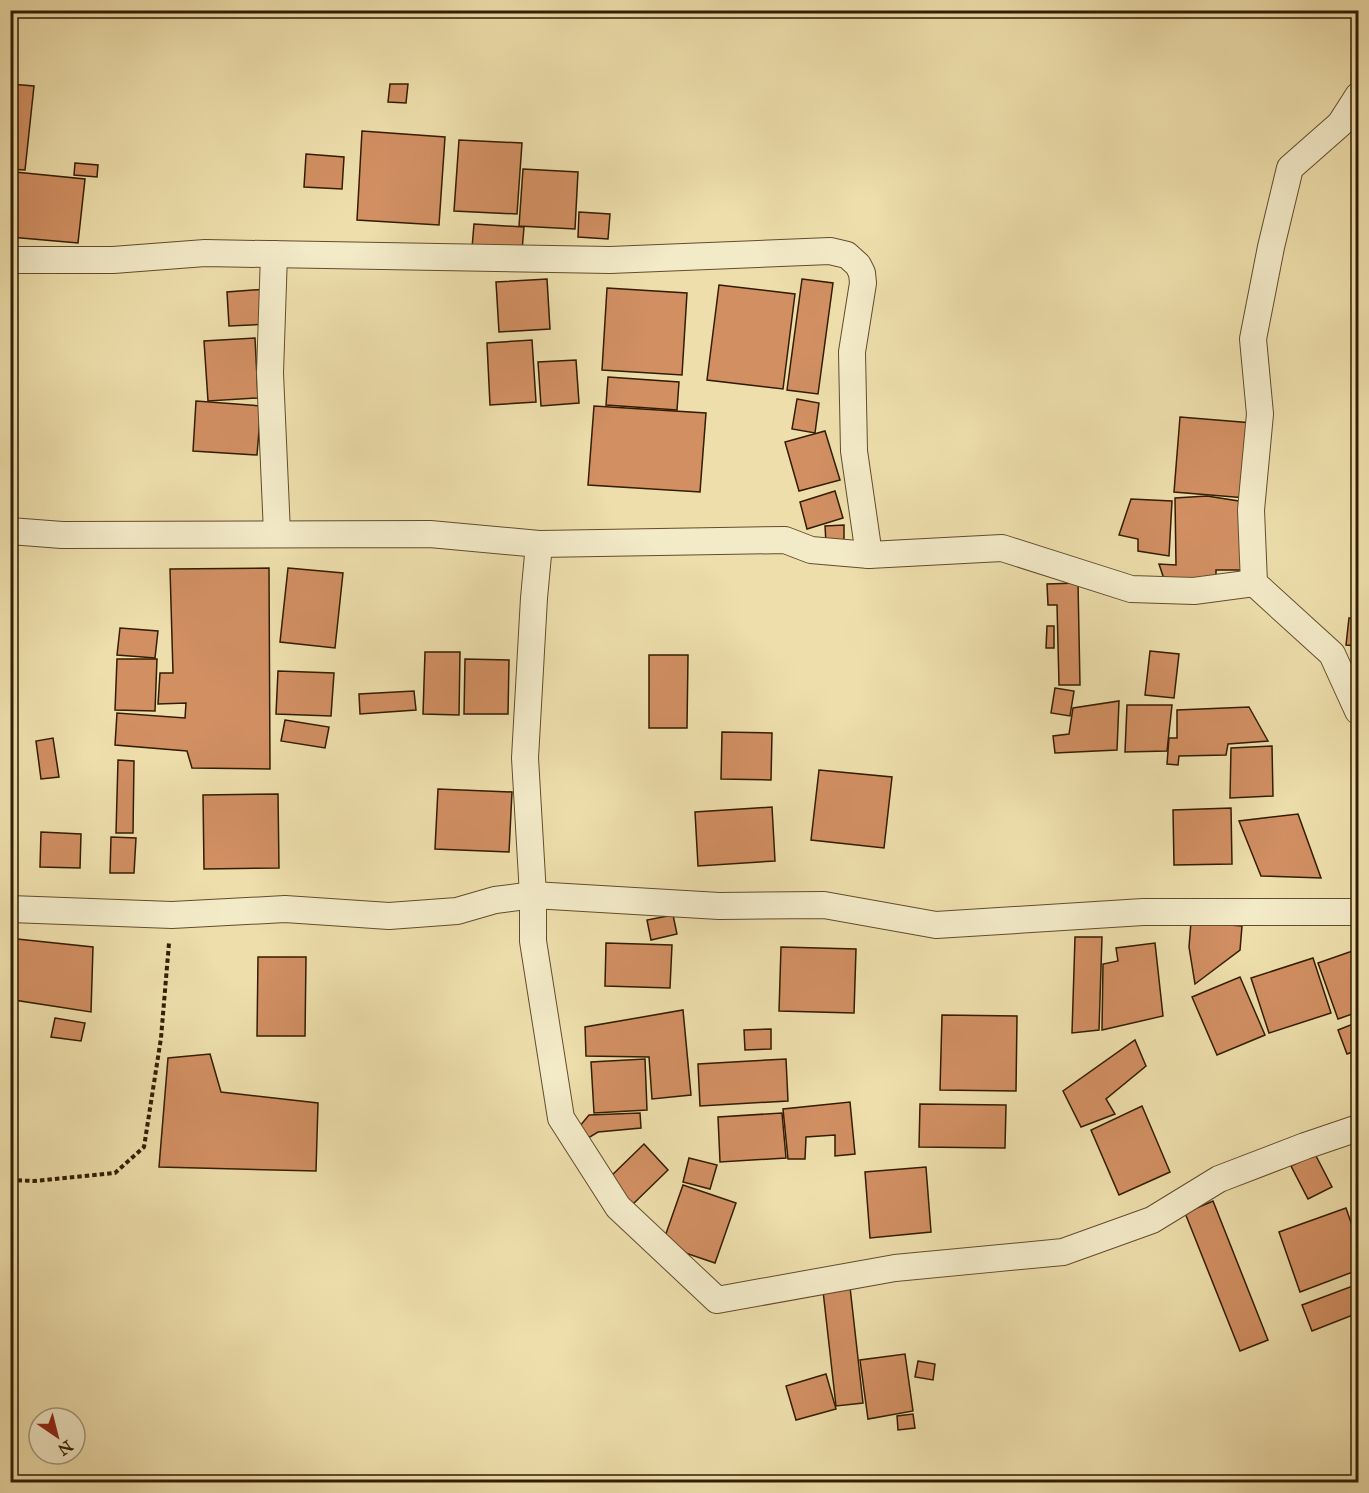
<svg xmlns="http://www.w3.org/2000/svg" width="1369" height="1493" font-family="'IM FELL Great Primer',serif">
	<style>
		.building { fill: #d18f62; stroke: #331d00; stroke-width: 1.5 }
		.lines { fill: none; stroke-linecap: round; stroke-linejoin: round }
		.street-casing { stroke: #624d2b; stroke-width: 28 }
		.path { stroke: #331d00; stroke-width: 4; stroke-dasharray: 4.5 3; stroke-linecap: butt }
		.street { stroke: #f3eac8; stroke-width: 26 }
	</style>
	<rect width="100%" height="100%" fill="#eddeab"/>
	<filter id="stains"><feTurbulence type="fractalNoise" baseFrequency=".00333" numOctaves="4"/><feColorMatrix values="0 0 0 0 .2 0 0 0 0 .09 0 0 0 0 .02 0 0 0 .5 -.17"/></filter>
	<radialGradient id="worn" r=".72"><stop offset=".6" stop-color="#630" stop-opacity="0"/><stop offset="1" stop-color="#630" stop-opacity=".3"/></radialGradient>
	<g class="building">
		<polygon points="10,84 34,86 25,170 10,169"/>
		<polygon points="390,84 408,84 406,103 388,102"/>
		<polygon points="362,131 445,137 439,225 357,220"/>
		<polygon points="459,140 522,143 517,214 454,211"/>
		<polygon points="306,154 344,157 342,189 304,187"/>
		<polygon points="75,163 98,165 97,177 74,175"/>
		<polygon points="523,169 578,172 575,229 519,226"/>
		<polygon points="15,172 85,179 78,243 10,237"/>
		<polygon points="579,212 610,214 608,239 578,237"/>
		<polygon points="474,224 524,227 522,251 472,248"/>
		<polygon points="547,279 550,329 499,332 496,282"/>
		<polygon points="802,279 833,283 818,394 787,390"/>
		<polygon points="719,285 795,294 783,389 707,380"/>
		<polygon points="607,288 687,293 682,375 602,370"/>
		<polygon points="267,289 269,324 229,326 227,292"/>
		<polygon points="255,338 258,398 208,401 204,341"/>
		<polygon points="532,340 536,402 490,405 487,343"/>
		<polygon points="576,360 579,403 541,406 538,362"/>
		<polygon points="608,377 679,382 677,410 606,405"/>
		<polygon points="797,399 819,403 815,433 792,429"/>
		<polygon points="196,401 261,406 257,455 193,451"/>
		<polygon points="594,406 706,413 700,492 588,485"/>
		<polygon points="1180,417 1253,423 1246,498 1174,492"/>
		<polygon points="825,431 840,480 799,491 785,442"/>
		<polygon points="835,491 843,518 807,529 800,502"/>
		<polygon points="1207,496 1245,502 1244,570 1216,570 1216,587 1166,585 1159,564 1176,565 1175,498"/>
		<polygon points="1131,499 1172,501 1169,556 1138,551 1138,539 1119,535"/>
		<polygon points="844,525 844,543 826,543 825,526"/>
		<polygon points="269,568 270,769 192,768 187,751 115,745 117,713 185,718 186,703 158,704 160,673 173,673 170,569"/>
		<polygon points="288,568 343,573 335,648 280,642"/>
		<polygon points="1078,583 1080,685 1059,685 1057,605 1048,605 1047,584"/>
		<polygon points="1349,618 1358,618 1358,646 1346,645"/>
		<polygon points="1047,626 1054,626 1054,648 1046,648"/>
		<polygon points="120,628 158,631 155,658 117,655"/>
		<polygon points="1150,651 1179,654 1174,698 1145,695"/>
		<polygon points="425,652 460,652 459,715 423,714"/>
		<polygon points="649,655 688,655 687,728 649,728"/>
		<polygon points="117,659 157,659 155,711 115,710"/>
		<polygon points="465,659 509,660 508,714 464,714"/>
		<polygon points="278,671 334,673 331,716 276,714"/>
		<polygon points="1055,688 1074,691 1070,716 1051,713"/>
		<polygon points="414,691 416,710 360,714 359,694"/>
		<polygon points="1119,701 1117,750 1055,753 1053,736 1069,734 1073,708"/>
		<polygon points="1127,705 1172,705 1167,751 1125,752"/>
		<polygon points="1249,707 1268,741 1228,744 1226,755 1179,756 1178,765 1167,764 1169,738 1177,738 1177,710"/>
		<polygon points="285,720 329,727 325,748 281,741"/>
		<polygon points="722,732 772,733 771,780 721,779"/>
		<polygon points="53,738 59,777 41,779 36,741"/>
		<polygon points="1272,746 1273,796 1230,798 1231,748"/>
		<polygon points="118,760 134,761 133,833 116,833"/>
		<polygon points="819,770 892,777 884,848 811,840"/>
		<polygon points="438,789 512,792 509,852 435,849"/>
		<polygon points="278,794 279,868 204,869 203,795"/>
		<polygon points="772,807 775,861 698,866 695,812"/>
		<polygon points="1231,808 1232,864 1174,865 1173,810"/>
		<polygon points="1298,814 1321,878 1261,876 1239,821"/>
		<polygon points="41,832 81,834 80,868 40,867"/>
		<polygon points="111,837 136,838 134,873 110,873"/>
		<polygon points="673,915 677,934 651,940 647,920"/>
		<polygon points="1191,922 1242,926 1240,950 1195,984 1189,947"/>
		<polygon points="1075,937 1102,937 1099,1030 1072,1033"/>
		<polygon points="17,939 93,947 91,1012 14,1000"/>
		<polygon points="606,943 672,945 670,988 605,986"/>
		<polygon points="1155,943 1163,1016 1102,1030 1103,964 1118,961 1116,948"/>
		<polygon points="781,947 856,949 854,1013 779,1011"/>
		<polygon points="1358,949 1358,1012 1338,1019 1318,963"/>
		<polygon points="258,957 306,957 305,1036 257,1036"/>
		<polygon points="1313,958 1331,1013 1269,1033 1251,978"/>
		<polygon points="1240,977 1265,1035 1217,1055 1192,997"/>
		<polygon points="683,1010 691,1095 652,1099 649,1057 586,1056 585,1027"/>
		<polygon points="942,1015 1017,1016 1016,1091 940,1090"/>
		<polygon points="55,1018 85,1023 81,1041 51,1037"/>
		<polygon points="1358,1022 1358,1050 1347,1054 1338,1030"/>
		<polygon points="771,1029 771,1049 745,1050 744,1030"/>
		<polygon points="1135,1040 1146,1066 1106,1099 1115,1114 1081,1127 1063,1091"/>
		<polygon points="210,1054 221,1092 318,1103 316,1171 159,1167 168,1058"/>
		<polygon points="645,1059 647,1110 594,1113 591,1062"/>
		<polygon points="786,1059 788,1101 700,1106 698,1064"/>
		<polygon points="850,1102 855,1154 835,1156 835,1135 806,1137 805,1159 788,1159 783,1109"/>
		<polygon points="920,1104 1006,1105 1005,1148 919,1147"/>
		<polygon points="1142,1106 1170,1172 1119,1195 1091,1130"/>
		<polygon points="640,1113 641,1128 598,1132 585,1140 579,1127 589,1115"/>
		<polygon points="782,1113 786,1158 720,1162 718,1117"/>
		<polygon points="644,1144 668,1170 632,1205 607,1180"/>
		<polygon points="1315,1154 1332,1187 1308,1199 1291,1166"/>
		<polygon points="689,1158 717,1165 710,1189 683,1182"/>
		<polygon points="926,1167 931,1232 870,1238 865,1172"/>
		<polygon points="683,1185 736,1203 715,1263 662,1245"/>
		<polygon points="1213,1201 1268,1340 1240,1351 1185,1213"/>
		<polygon points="1346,1208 1358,1243 1358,1270 1300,1292 1279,1232"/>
		<polygon points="1358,1284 1358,1313 1312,1331 1302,1305"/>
		<polygon points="850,1287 863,1403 836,1406 823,1291"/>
		<polygon points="905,1354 913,1411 868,1419 860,1360"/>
		<polygon points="918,1361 935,1364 933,1380 915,1377"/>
		<polygon points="826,1374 836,1409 796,1420 786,1386"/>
		<polygon points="913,1414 915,1428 898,1430 897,1416"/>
	</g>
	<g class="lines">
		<g class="street-casing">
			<g id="street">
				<polyline points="1358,96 1340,124 1290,168 1271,247 1253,339 1260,414 1251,510 1254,583 1332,654 1358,711"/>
				<polyline points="274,254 270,373 277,533"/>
				<polyline points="10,260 113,260 205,253 610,260 830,251 847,255 858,265 862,273 863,283 852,352 854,451 869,555"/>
				<polyline points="10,531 62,535 430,534 539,544 785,540 811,550 869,555 1002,548 1131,589 1194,591 1254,583"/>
				<polyline points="539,544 534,598 525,758 533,895 533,941 561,1118 618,1207 717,1300 895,1268 1063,1252 1152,1220 1219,1179 1305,1146 1358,1128"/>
				<polyline points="10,909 172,915 285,909 389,916 457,911 495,900 533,895 719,906 824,905 936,925 1143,912 1358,912"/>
			</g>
		</g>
		<polyline class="path" points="10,1180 34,1181 115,1173 144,1147 161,1038 169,943"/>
		<use href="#street" class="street"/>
	</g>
	<rect width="1369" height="1493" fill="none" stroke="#eddeab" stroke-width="36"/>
	<rect x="12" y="12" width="1345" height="1469" fill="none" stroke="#331d00" stroke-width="3"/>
	<rect x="18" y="18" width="1333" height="1457" fill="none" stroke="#331d00" stroke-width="1.5"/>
	<g transform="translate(57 1436) rotate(145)"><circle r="28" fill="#f3eac8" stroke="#a69878" stroke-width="1.5"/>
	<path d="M0-4.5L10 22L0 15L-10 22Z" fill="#8f2418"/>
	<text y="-9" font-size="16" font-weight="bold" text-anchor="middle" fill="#331d00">N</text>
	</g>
	<rect width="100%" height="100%" filter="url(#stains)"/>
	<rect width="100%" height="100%" fill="url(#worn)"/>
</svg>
